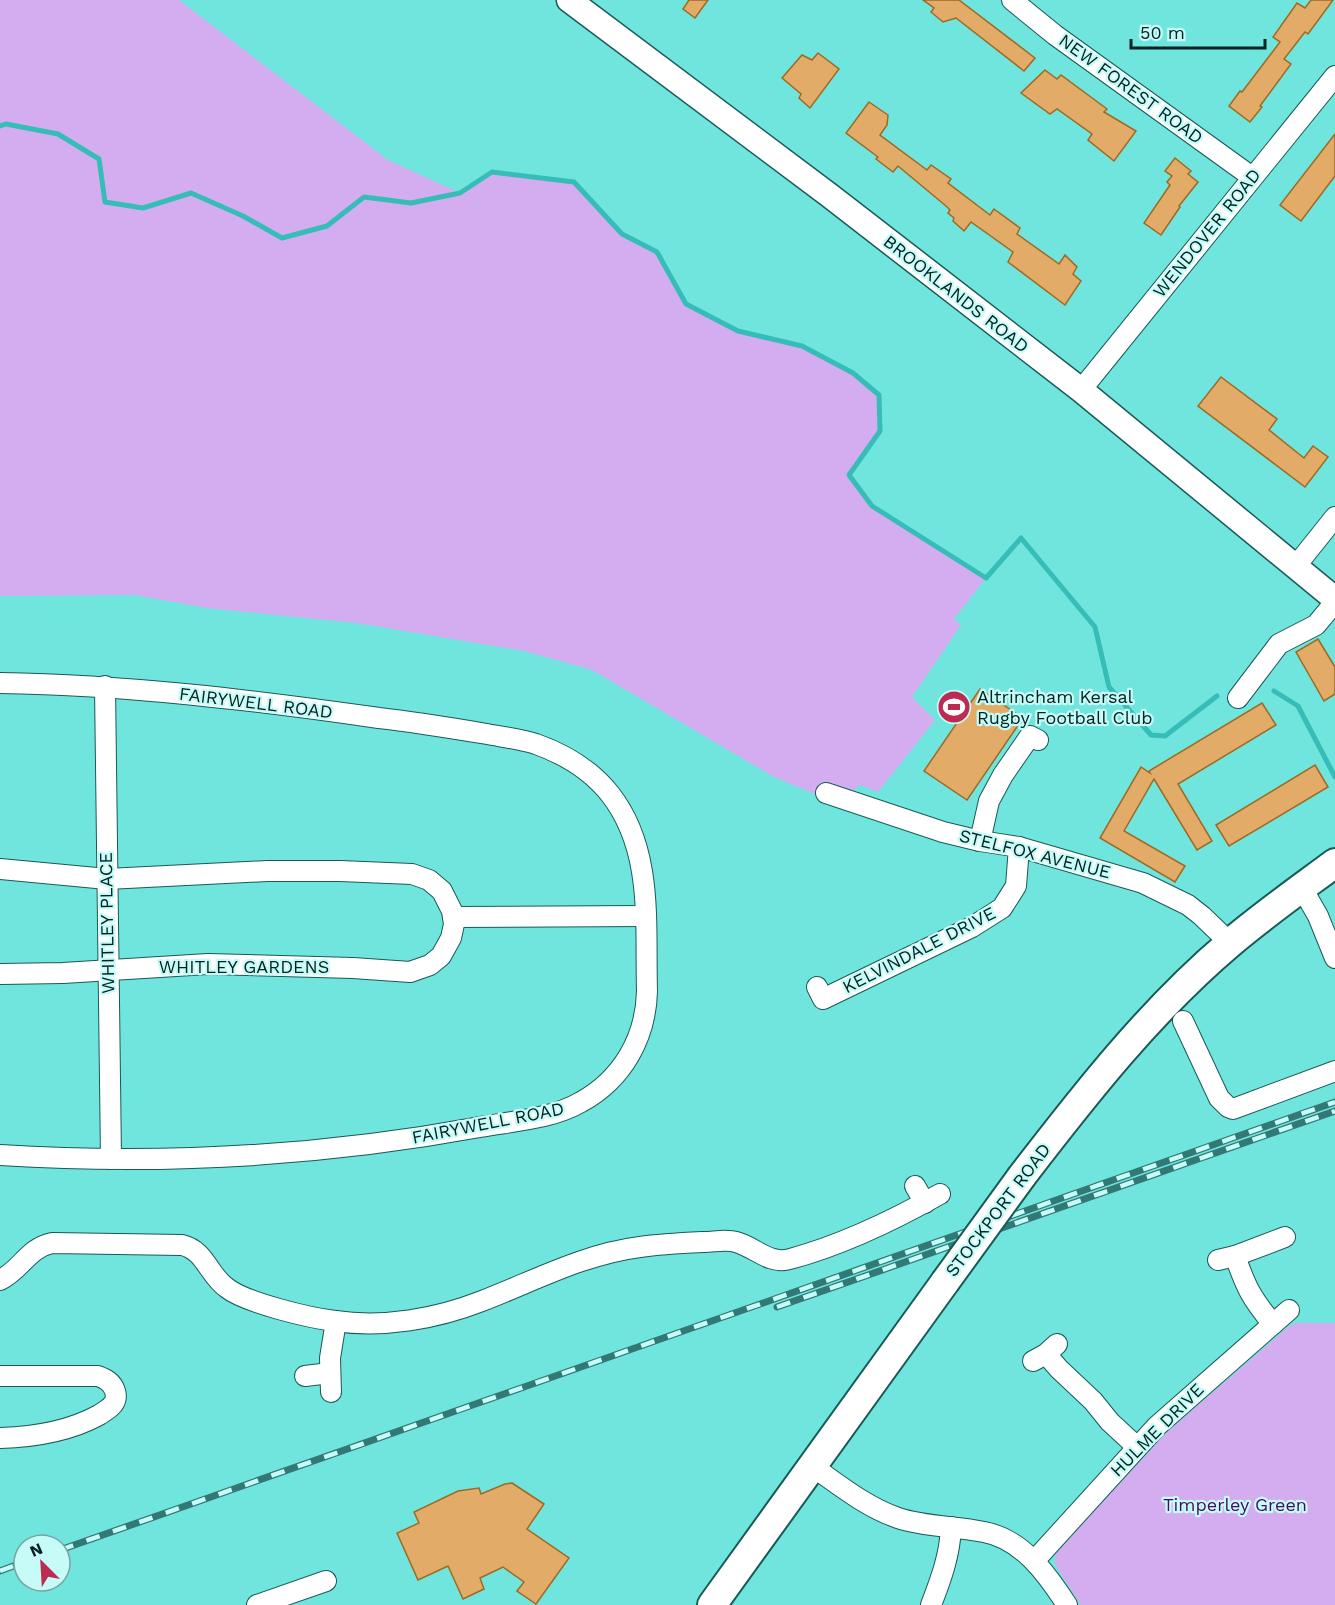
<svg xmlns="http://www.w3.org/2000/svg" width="1335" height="1605" font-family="'Work Sans',sans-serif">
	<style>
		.green { fill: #d4adf1 }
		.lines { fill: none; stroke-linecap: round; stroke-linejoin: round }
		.stream { stroke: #36bdb7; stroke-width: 5 }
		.building { fill: #e3ab68; stroke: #9d6a23; stroke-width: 1.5 }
		.minor-casing { stroke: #195a57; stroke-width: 22 }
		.tertiary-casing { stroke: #195a57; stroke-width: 27 }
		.secondary-casing { stroke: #195a57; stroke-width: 32 }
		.minor { stroke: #fff; stroke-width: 20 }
		.tertiary { stroke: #fff; stroke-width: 24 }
		.secondary { stroke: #fff; stroke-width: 28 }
		.rail-casing { stroke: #327976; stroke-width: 7 }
		.rail { stroke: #c7fbf7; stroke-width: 4.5; stroke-dasharray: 14; stroke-linecap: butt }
		.secondary-bridge-casing { stroke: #195a57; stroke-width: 32; stroke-linecap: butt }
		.secondary-bridge { stroke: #fff; stroke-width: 28 }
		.labels { text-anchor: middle; stroke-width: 4.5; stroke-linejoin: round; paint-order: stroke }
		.street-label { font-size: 18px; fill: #002221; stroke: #c7fbf7 }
		.poi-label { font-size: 18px; fill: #002221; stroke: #c7fbf7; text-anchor: start }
		.park-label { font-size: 18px; fill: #450962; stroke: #c7fbf7 }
	</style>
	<rect width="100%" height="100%" fill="#70e5de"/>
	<g class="green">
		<polygon points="0,0 179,0 388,160 460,193 492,172 574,182 622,234 657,252 686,304 738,331 802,346 853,373 879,395 880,431 849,475 872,506 986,578 954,619 961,625 912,697 935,720 878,792 860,785 837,803 774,777 592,670 524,651 357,623 207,608 135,595 0,596"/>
		<path d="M 1297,1323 L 1335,1323 L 1335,1605 L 1081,1605 C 1077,1598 1055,1566 1055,1564 C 1054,1558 1056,1554 1059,1550 L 1165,1434 L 1288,1327 Z"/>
	</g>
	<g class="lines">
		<g class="stream">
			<polyline points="0,126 6,124 58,134 99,159 105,202 143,208 191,193 243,216 282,238 327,226 364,197 411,203 460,193 492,172 574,182 622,234 657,252 686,304 738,331 802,346 853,373 879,395 880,431 849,475 872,506 986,578 1021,538 1095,627 1109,687 1151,735 1165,736 1217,696"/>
			<polyline points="1274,691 1298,706 1335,777"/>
		</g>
	</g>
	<g class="building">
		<polygon points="689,0 708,0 695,18 683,9"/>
		<polygon points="923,0 959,0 1035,58 1024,71 956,18 943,22 931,12 934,8"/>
		<polygon points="1311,0 1333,0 1308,34 1305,32 1284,59 1291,64 1260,106 1262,107 1250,122 1229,106 1240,91 1242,92 1280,42 1273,37 1297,3 1305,8"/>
		<polygon points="818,53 839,69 810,108 799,98 801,94 782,78 802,55 812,60"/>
		<polygon points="1045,70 1057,79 1061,75 1107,109 1104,112 1136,131 1114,161 1088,140 1092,134 1057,109 1050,114 1021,93"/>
		<polygon points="869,102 888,115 887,125 880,135 927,170 931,165 951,179 948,183 990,215 994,209 1020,228 1017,234 1059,264 1065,255 1077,267 1073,274 1081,281 1065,305 1008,262 1013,252 971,222 964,231 953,221 954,218 948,213 950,210 946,206 898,166 893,172 876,159 878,157 846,133"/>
		<polygon points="1335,134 1335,176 1301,221 1280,205"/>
		<polygon points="1175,158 1191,171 1188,174 1198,182 1179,206 1180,207 1161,235 1144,223 1170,185 1167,182 1172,176 1165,171"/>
		<polygon points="1221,377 1277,419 1269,430 1304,458 1313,446 1328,457 1305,487 1198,406"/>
		<polygon points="1318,639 1335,667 1335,694 1324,701 1296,652"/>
		<polygon points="980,689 1023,718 967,800 924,771"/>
		<polygon points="1262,703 1276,725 1178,784 1212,841 1197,850 1154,779 1124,831 1185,866 1175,882 1100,838 1141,767 1150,773 1149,771"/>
		<polygon points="1315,765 1328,787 1229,846 1216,825"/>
		<polygon points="512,1483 544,1504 527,1529 569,1558 536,1604 517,1591 524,1582 503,1567 480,1578 484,1589 463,1599 448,1566 418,1580 397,1533 419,1523 414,1512 458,1491 479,1488 481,1494 505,1484"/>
	</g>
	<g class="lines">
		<g class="minor-casing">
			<g id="minor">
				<polyline points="1012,0 1055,35 1252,177"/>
				<polyline points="1081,390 1335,76"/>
				<polyline points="1295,567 1335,517"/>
				<path d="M 0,683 C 127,685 253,700 379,718 C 415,722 451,728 487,734 C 503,737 520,739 536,744 C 564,754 591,770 610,794 C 654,850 645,924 647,991 C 646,1037 623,1079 581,1102 C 552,1119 513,1121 480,1127 C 323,1156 159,1165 0,1155"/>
				<polyline points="105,686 111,1159"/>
				<polyline points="1238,698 1279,644 1316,625 1335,602"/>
				<polyline points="826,793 943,832 980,841 1019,847 1143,883 1188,905 1202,916 1230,943"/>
				<polyline points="980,841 989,801 1003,775 1030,736 1038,740"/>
				<polyline points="0,869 107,879 267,871 340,871 412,874 429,880 442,891 452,911 454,924 451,938 441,956 430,965 410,972 353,968 208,964 63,973 0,974"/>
				<polyline points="1302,888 1318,916 1335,958"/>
				<polyline points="453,917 645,916"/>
				<polyline points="817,987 823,999 972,927 1002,908 1016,886 1019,847"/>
				<polyline points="1183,1021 1219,1098 1228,1107 1233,1109 1335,1071"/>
				<polyline points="915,1186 925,1203"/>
				<path d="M 1235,1256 C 1246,1287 1251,1298 1273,1324"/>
				<polyline points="1218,1260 1235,1256 1285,1237"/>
				<path d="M 0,1280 C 21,1270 28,1248 52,1243 L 182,1245 C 205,1250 209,1276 227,1288 C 246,1303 310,1318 335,1321 C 384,1328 436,1319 482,1301 C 534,1281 584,1254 640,1247 C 661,1244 683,1243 704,1242 C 714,1242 726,1239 736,1242 C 755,1247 769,1265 790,1259 C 842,1245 894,1220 940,1194"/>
				<polyline points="1046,1354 1059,1369 1093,1401 1110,1422 1137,1447"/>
				<polyline points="1033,1361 1046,1354 1057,1344"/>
				<path d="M 0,1376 L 98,1376 C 106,1379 112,1382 115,1391 C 119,1404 108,1409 99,1415 C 68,1432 34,1437 0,1438"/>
				<polyline points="305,1376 330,1373"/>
				<polyline points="331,1392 330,1358 336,1321"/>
				<path d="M 812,1466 C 839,1485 866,1507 898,1518 C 925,1527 955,1526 984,1532 C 1022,1539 1047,1574 1067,1605"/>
				<polyline points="1035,1560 1157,1426 1289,1310"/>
				<polyline points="257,1605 326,1581"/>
				<path d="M 931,1605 C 941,1579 950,1555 951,1527"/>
			</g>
		</g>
		<g class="tertiary-casing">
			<polyline id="tertiary" points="569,0 829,195 1081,390 1335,599"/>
		</g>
		<g class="secondary-casing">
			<g id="secondary">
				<path d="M 1022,1176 C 1085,1094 1150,1011 1229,944 C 1263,915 1300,889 1335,863"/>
				<polyline points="712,1605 945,1282"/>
			</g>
		</g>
		<use href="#minor" class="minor"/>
		<use href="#tertiary" class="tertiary"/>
		<use href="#secondary" class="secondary"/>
		<g class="rail-casing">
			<g id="rail">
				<polyline points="777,1307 1335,1111"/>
				<polyline points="60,1550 1335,1102"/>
				<polyline points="0,1571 24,1562"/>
			</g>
		</g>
		<use href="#rail" class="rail"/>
		<g class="secondary-bridge-casing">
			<polyline id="secondary-bridge" points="945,1282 1022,1176"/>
		</g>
		<use href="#secondary-bridge" class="secondary-bridge"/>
	</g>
	<defs>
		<g id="stadium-disc" transform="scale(1.725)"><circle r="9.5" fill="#bb2b52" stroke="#c7fbf7"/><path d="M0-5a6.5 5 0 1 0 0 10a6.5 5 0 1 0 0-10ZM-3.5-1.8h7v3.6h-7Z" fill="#fff"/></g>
	</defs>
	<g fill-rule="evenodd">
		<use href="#stadium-disc" x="954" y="707"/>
	</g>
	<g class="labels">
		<g class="street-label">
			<text transform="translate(1131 89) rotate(36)" y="6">NEW FOREST ROAD</text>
			<text transform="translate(1207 233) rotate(-51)" y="6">WENDOVER ROAD</text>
			<text transform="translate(956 294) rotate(38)" y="6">BROOKLANDS ROAD</text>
			<text transform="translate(256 703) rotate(7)" y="6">FAIRYWELL ROAD</text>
			<text transform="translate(1035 854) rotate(14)" y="6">STELFOX AVENUE</text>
			<text transform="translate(107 923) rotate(-91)" y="6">WHITLEY PLACE</text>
			<text transform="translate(919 950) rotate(-27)" y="6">KELVINDALE DRIVE</text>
			<text x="244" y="973">WHITLEY GARDENS</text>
			<text transform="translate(488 1123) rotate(-11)" y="6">FAIRYWELL ROAD</text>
			<text transform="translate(998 1210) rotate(-53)" y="6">STOCKPORT ROAD</text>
			<text transform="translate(1157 1430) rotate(-45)" y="6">HULME DRIVE</text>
		</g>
		<g class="poi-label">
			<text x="977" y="703">Altrincham Kersal<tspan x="977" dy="21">Rugby Football Club</tspan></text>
		</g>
		<g class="park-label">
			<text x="1235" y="1511">Timperley Green</text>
		</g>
	</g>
	<g transform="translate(42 1563) rotate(336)"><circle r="28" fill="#c7fbf7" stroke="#77a4a1" stroke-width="1.5"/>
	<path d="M0-4.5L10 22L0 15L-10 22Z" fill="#bb2b52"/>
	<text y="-9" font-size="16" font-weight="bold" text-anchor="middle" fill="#002221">N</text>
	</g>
	<path d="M1131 39v9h134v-9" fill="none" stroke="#002221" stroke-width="3"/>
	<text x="1140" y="39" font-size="18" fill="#002221" stroke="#c7fbf7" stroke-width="4.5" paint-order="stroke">50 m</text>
</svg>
